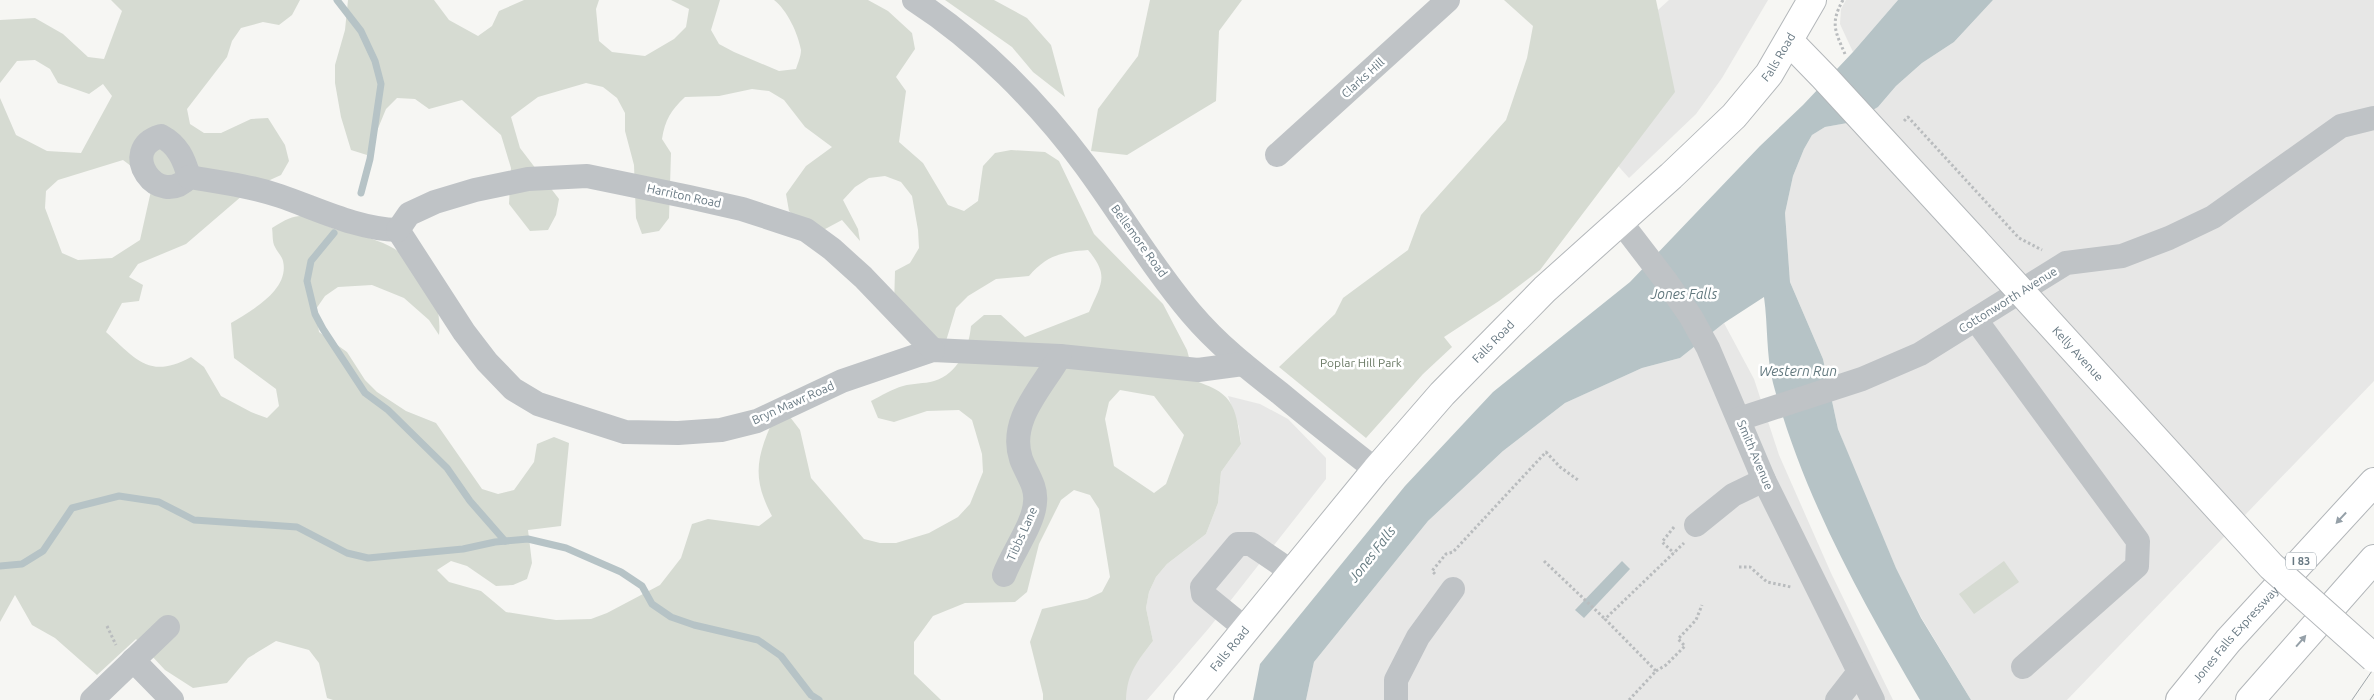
<svg xmlns="http://www.w3.org/2000/svg" width="2374" height="700" font-family="Ubuntu,sans-serif">
	<style>
		.built { fill: #e7e7e6 }
		.green { fill: #d6dbd2; fill-rule: evenodd }
		.water { fill: #b6c3c6 }
		.lines { fill: none; stroke-linecap: round; stroke-linejoin: round }
		.stream { stroke: #b6c3c6; stroke-width: 7 }
		.major-casing { stroke: #b3b7ba; stroke-width: 30 }
		.highway-casing { stroke: #b2b6b9; stroke-width: 30 }
		.path { stroke: #b9bcbe; stroke-width: 3; stroke-dasharray: 2.5 2.5; stroke-linecap: butt }
		.minor { stroke: #bfc3c6; stroke-width: 24 }
		.major { stroke: #fff; stroke-width: 28 }
		.highway { stroke: #fff; stroke-width: 28 }
		.tram { stroke: #9fa6aa; stroke-width: 1 }
		.major-bridge-casing { stroke: #b3b7ba; stroke-width: 30; stroke-linecap: butt }
		.major-bridge { stroke: #fff; stroke-width: 28 }
		.oneway { fill: #95a0a8 }
		.labels { text-anchor: middle; stroke-width: 5; stroke-linejoin: round; paint-order: stroke }
		.shield { fill: #fff; stroke: #95a0a8; stroke-width: 1 }
		.shield-label { font-size: 11px; font-weight: bold; fill: #677882 }
		.street-label { font-size: 12px; fill: #677882; stroke: #fff }
		.park-label { font-size: 12px; fill: #6b7a65; stroke: #fff }
		.water-label { font-size: 14px; font-style: italic; fill: #63797f; stroke: #fff }
	</style>
	<rect width="100%" height="100%" fill="#f6f6f3"/>
	<g class="built">
		<polygon points="1669,0 1768,0 1722,78 1696,114 1629,178 1559,100"/>
		<polygon points="1846,0 1898,0 1853,52 1840,24 1841,9"/>
		<polygon points="1993,0 2374,0 2374,381 2067,700 1971,700 1921,617 1896,568 1863,492 1838,429 1823,359 1790,282 1785,213 1793,176 1804,149 1812,135 1825,127 1853,122 1878,107 1896,86 1922,63 1954,42"/>
		<polygon points="1724,323 1754,379 1779,455 1831,573 1893,700 1306,700 1314,662 1428,521 1503,451 1565,403 1642,368 1680,358"/>
		<polygon points="1228,396 1260,404 1288,419 1326,458 1326,479 1209,628 1147,700 1126,700 1126,682 1133,667 1153,641 1146,608 1149,592 1156,577 1167,564 1206,534 1218,503 1221,472 1241,444 1239,427"/>
	</g>
	<g class="green">
		<path d="M 111,0 L 300,0 L 292,15 L 279,25 L 263,22 L 241,28 L 232,41 L 227,57 L 187,109 L 190,124 L 204,133 L 221,133 L 251,119 L 268,118 L 285,145 L 289,161 L 281,175 L 250,189 L 186,244 L 138,264 L 129,277 L 143,285 L 139,301 L 122,303 L 106,332 C 136,359 149,380 191,357 L 204,367 L 221,396 L 251,412 L 267,418 L 279,406 L 276,389 L 234,358 L 231,323 C 251,311 290,290 283,261 C 282,256 277,252 275,247 C 272,242 273,234 272,228 C 307,205 305,220 339,230 C 353,234 369,237 383,243 C 419,258 443,297 439,335 L 429,320 L 404,298 L 372,285 L 338,287 L 325,296 L 316,309 L 319,332 L 347,352 L 365,380 L 377,392 L 406,411 L 436,423 L 482,489 L 498,494 L 514,490 L 534,462 L 537,444 L 554,437 L 569,443 L 561,526 L 528,530 L 532,563 L 527,579 L 513,585 L 496,586 L 467,566 L 451,561 L 437,570 L 449,582 L 481,591 L 506,612 L 556,620 L 591,619 L 607,613 L 660,585 L 681,558 L 692,524 L 708,519 L 759,526 L 772,516 C 751,477 757,456 774,418 L 790,417 L 800,430 L 811,478 L 864,539 L 880,543 L 896,543 L 929,533 L 958,517 L 970,504 L 983,472 L 982,454 L 972,420 L 959,410 L 927,411 L 894,422 L 878,418 L 871,401 C 881,396 892,389 903,386 C 913,383 924,384 934,381 C 958,374 969,348 971,326 L 984,315 L 1001,315 L 1025,337 L 1089,312 C 1101,284 1110,276 1088,250 C 1062,252 1047,255 1029,276 L 996,279 L 968,296 L 956,308 L 946,341 L 929,341 L 894,306 L 895,271 L 910,263 L 919,248 L 918,230 L 912,196 L 901,182 L 885,176 L 869,178 L 855,187 L 843,200 L 858,229 L 860,241 L 842,220 L 814,235 L 789,211 L 786,194 L 806,166 L 832,147 L 805,127 L 784,100 L 769,91 L 752,89 L 719,96 L 685,97 C 671,110 665,120 662,139 L 671,153 L 669,218 L 659,231 L 642,234 L 636,218 L 634,165 L 625,131 L 625,113 L 617,98 L 603,87 L 586,83 L 538,97 L 511,117 L 520,148 L 559,199 L 556,215 L 548,230 L 530,231 L 509,204 L 511,168 L 501,135 L 462,100 L 429,109 L 415,99 L 397,98 L 386,109 L 367,155 L 351,150 L 341,117 L 335,83 L 335,65 L 345,30 L 348,0 L 434,0 L 449,20 L 478,36 L 492,26 L 499,11 L 524,0 L 599,0 L 596,9 L 599,41 L 612,52 L 645,56 L 674,39 L 686,27 L 689,9 L 671,0 L 720,0 L 711,30 L 719,44 L 734,52 L 779,71 L 796,69 C 798,63 801,56 801,50 C 798,33 787,10 774,0 L 868,0 L 888,11 L 912,33 L 915,49 L 896,77 L 906,91 L 899,142 L 923,163 L 948,205 L 964,211 L 978,201 L 983,166 L 995,153 L 1011,150 L 1045,152 L 1059,161 L 1094,234 L 1163,304 L 1187,350 L 1191,365 L 1182,376 C 1227,392 1235,394 1241,444 L 1221,472 L 1218,503 L 1206,534 L 1167,564 L 1156,577 L 1149,592 L 1146,608 L 1153,641 C 1137,662 1127,673 1126,700 L 1043,700 L 1043,694 L 1030,642 L 1042,609 L 1087,599 L 1102,592 L 1110,577 L 1099,509 L 1090,495 L 1074,490 L 1061,500 L 1039,544 L 1027,592 L 1015,602 L 965,603 L 933,616 L 914,642 L 914,674 L 941,700 L 333,700 L 327,698 L 319,663 L 309,650 L 276,641 L 248,658 L 227,683 L 193,688 L 165,670 L 136,639 L 97,675 L 55,638 L 32,625 L 15,595 L 0,622 L 0,98 L 16,135 L 47,151 L 81,153 L 112,96 L 103,84 L 89,94 L 58,83 L 50,69 L 35,60 L 17,61 L 0,83 L 0,20 L 35,18 L 63,34 L 88,57 L 104,59 L 122,11 ZM 123,160 L 143,175 L 151,191 L 140,240 L 112,258 L 78,260 L 62,253 L 45,208 L 46,191 L 58,180 ZM 1120,390 L 1154,396 L 1184,435 L 1166,484 L 1154,493 L 1114,466 L 1105,419 L 1109,402 Z"/>
		<polygon points="945,0 994,0 1027,18 1051,45 1065,97 1033,72 1012,47"/>
		<polygon points="1150,0 1242,0 1219,31 1216,101 1127,155 1091,151 1098,109 1138,56"/>
		<polygon points="1504,0 1656,0 1675,92 1540,270 1499,301 1444,337 1452,347 1423,374 1366,438 1279,367 1335,314 1343,298 1408,250 1421,215 1506,120 1527,58 1533,26"/>
		<polygon points="2004,561 2019,582 1974,614 1959,594"/>
	</g>
	<g class="water">
		<path d="M 1898,0 L 1993,0 L 1954,42 L 1922,63 L 1896,86 L 1878,107 L 1853,122 L 1825,127 L 1812,135 L 1804,149 L 1793,176 L 1785,213 L 1790,282 L 1823,359 L 1838,429 L 1896,568 L 1921,618 L 1971,700 L 1920,700 C 1861,599 1804,498 1773,383 C 1766,355 1768,325 1764,297 L 1724,323 L 1680,358 L 1642,368 L 1565,403 L 1503,451 L 1428,521 L 1314,662 L 1306,700 L 1253,700 L 1260,664 L 1405,486 L 1493,392 L 1630,282 L 1760,146 L 1803,105 L 1853,52 Z"/>
		<polygon points="1622,561 1630,569 1584,618 1575,610"/>
	</g>
	<g class="lines">
		<g class="stream">
			<polyline points="337,0 361,31 375,61 381,84 370,159 361,193"/>
			<polyline points="334,233 311,261 307,281 315,314 323,329 365,393 388,410 447,468 470,501 505,541"/>
			<polyline points="0,566 22,564 43,551 72,508 119,496 159,502 194,520 297,527 347,553 368,558 463,549 495,542 528,539 566,548 621,572 642,586 652,604 671,617 694,625 758,640 781,656 811,695 819,700"/>
		</g>
		<g class="major-casing">
			<g id="major">
				<polyline points="1789,41 1824,77 1974,240"/>
				<path id="s1" d="M 1188,700 L 1376,470 L 1442,394 L 1545,289 L 1671,176 L 1734,116 L 1769,74 L 1812,0"/>
			</g>
		</g>
		<g class="highway-casing">
			<g id="highway">
				<path id="s2" d="M 2180,700 L 2228,641 L 2374,482"/>
				<polyline points="2250,700 2374,559"/>
			</g>
		</g>
		<g class="path">
			<path d="M 1843,0 C 1830,23 1835,31 1845,54"/>
			<polyline points="1904,121 1908,117 2019,238 2042,250"/>
			<polyline points="1674,527 1662,542 1674,553"/>
			<polyline points="1544,561 1605,619"/>
			<polyline points="1739,567 1750,567 1767,582 1791,587"/>
			<polyline points="1435,574 1432,571 1446,554 1453,552 1546,452 1560,467 1578,480"/>
			<polyline points="107,626 116,645"/>
			<polyline points="1656,671 1666,665 1685,646 1678,639 1696,620 1702,605"/>
			<polyline points="1629,700 1656,671 1605,619 1684,543"/>
		</g>
		<g class="minor">
			<path d="M 914,0 C 979,42 1039,103 1085,165 C 1121,214 1152,267 1191,313 C 1218,345 1249,369 1281,394 C 1312,420 1344,445 1376,470"/>
			<path d="M 161,136 C 178,145 184,159 189,177 C 158,211 116,149 161,136 Z"/>
			<polyline points="1277,155 1448,0"/>
			<path d="M 189,177 C 219,182 251,186 280,196 C 318,209 357,229 398,230"/>
			<polyline points="1620,221 1666,281 1691,317 1708,348 1764,480 1873,700"/>
			<polyline points="398,230 464,332 487,362 513,389 538,404 625,432 678,433 721,430 757,421 842,381 933,350 1060,356 1198,370 1243,364"/>
			<polyline points="398,230 409,214 435,202 475,190 528,179 587,176 689,197 742,209 806,230 832,249 863,277 933,350"/>
			<polyline points="1976,320 2138,541 2137,566 2023,667"/>
			<polyline points="1739,419 1862,379 1920,354 2066,263 2122,256 2169,238 2213,217 2341,126 2374,118"/>
			<polyline points="1696,525 1733,495 1764,480"/>
			<path d="M 1004,575 C 1012,553 1034,524 1035,502 C 1037,486 1026,473 1021,459 C 1008,420 1042,388 1060,356"/>
			<polyline points="1246,629 1203,594 1202,587 1238,544 1251,544 1292,572"/>
			<polyline points="133,660 172,700"/>
			<polyline points="92,700 168,627"/>
			<polyline points="1396,700 1396,680 1418,637 1453,589"/>
			<polyline points="1837,700 1858,673"/>
		</g>
		<use href="#major" class="major"/>
		<use href="#highway" class="highway"/>
		<g class="tram">
			<polyline points="2352,700 2374,668"/>
			<polyline points="2370,700 2374,694"/>
		</g>
		<g class="major-bridge-casing">
			<g id="major-bridge">
				<path id="s3" d="M 1974,240 L 2271,566 L 2374,658"/>
			</g>
		</g>
		<use href="#major-bridge" class="major-bridge"/>
	</g>
	<defs><path id="oneway-solid" d="M-6-.8H1V-3.2L6.5 0L1 3.2V.8H-6Z" transform="scale(1.25)"/></defs>
	<g class="oneway">
		<use href="#oneway-solid" transform="translate(2341 518) rotate(133)"/>
		<use href="#oneway-solid" transform="translate(2301 641) rotate(-49)"/>
	</g>
	<g class="labels">
		<rect class="shield" x="2286" y="552.5" width="30" height="17" rx="4"/>
		<g class="shield-label">
			<text x="2301" y="565">I 83</text>
		</g>
		<g class="street-label">
			<text dy="4" stroke="none"><textPath href="#s1" startOffset="875">Falls Road</textPath></text>
			<text transform="translate(1363 78) rotate(-42)" y="4">Clarks Hill</text>
			<text transform="translate(684 196) rotate(12)" y="4">Harriton Road</text>
			<text transform="translate(1139 241) rotate(54)" y="4">Bellemore Road</text>
			<text transform="translate(2008 300) rotate(-32)" y="4">Cottonworth Avenue</text>
			<text dy="4" stroke="none"><textPath href="#s1" startOffset="471">Falls Road</textPath></text>
			<text dy="4" stroke="none"><textPath href="#s3" startOffset="154">Kelly Avenue</textPath></text>
			<text transform="translate(793 403) rotate(-24)" y="4">Bryn Mawr Road</text>
			<text transform="translate(1755 455) rotate(67)" y="4">Smith Avenue</text>
			<text transform="translate(1022 534) rotate(-66)" y="4">Tibbs Lane</text>
			<text dy="4" stroke="none"><textPath href="#s2" startOffset="86">Jones Falls Expressway</textPath></text>
			<text dy="4" stroke="none"><textPath href="#s1" startOffset="66">Falls Road</textPath></text>
		</g>
		<g class="park-label">
			<text x="1361" y="367">Poplar Hill Park</text>
		</g>
		<g class="water-label">
			<text x="1684" y="299">Jones Falls</text>
			<text x="1798" y="376">Western Run</text>
			<text transform="translate(1372 554) rotate(-52)" y="5">Jones Falls</text>
		</g>
	</g>
</svg>
